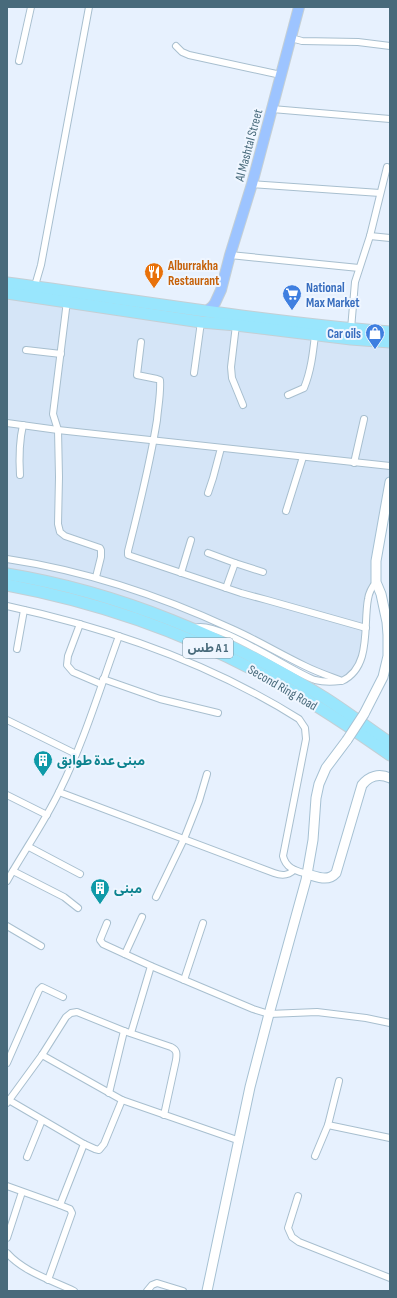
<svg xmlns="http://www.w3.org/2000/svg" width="397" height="1298" font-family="'Sofia Sans Condensed','Noto Sans Arabic',sans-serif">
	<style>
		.residential { fill: #d5e5f7 }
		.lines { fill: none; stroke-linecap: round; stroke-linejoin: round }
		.street-casing { stroke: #a8bfcf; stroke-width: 8 }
		.secondary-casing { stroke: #a6c1d3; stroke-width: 11 }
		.primary-casing { stroke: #c4cfd5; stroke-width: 12 }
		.highway-casing { stroke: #c4cfd5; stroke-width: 13 }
		.street { stroke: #fff; stroke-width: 6 }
		.secondary { stroke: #fff; stroke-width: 9 }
		.primary { stroke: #9dc4ff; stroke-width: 10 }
		.highway { stroke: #99e6fd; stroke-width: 11 }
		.secondary-bridge-casing { stroke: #a6c1d3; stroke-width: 11; stroke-linecap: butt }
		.secondary-bridge { stroke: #fff; stroke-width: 9 }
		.labels { text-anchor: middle; stroke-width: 4; stroke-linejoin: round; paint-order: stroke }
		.shield { fill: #eff6ff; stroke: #7a94a3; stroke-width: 1 }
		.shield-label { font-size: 12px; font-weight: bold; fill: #486a7b }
		.street-label { font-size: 13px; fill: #486a7b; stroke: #eff6ff }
		.food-label { font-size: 13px; font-weight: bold; fill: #c56008; stroke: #eff6ff; text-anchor: start }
		.shop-label { font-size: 13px; font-weight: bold; fill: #366cbe; stroke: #eff6ff; text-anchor: start }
		.culture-label { font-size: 13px; font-weight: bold; fill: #0d838f; stroke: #eff6ff; text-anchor: start }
	</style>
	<rect width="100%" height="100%" fill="#e7f1fe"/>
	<polygon class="residential" points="7,292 390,341 390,482 375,581 368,594 368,627 357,664 348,679 7,584"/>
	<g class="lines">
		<g class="street-casing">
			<g id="street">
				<polyline points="291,38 302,41 358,42 390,46"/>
				<polyline points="176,46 182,52 189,55 281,75"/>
				<polyline points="19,61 31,7"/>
				<polyline points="272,109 390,119"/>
				<polyline points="252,184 380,193"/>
				<polyline points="370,236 390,238"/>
				<polyline points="230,255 359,268"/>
				<polyline points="34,289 41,265 89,7"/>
				<polyline points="67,301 53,414 58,430 59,477 58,524 60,532 65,536 100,548 101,550 101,557 96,577"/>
				<polyline points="236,325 231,367 232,378 243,405"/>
				<polyline points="351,329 355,282 370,236 387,167"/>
				<path d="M 141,342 L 137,375 L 157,379 L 160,380 C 161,393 158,407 157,420 C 150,464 139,508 128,551 L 128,555 L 241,593 L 267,600 L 366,628"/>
				<polyline points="26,350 61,354"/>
				<polyline points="194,373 201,322"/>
				<path d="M 288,395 L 304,388 C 311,371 313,353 315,335"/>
				<polyline points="7,423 58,430 390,466"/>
				<polyline points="354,463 364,419"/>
				<path d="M 20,475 C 19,458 19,442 23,425"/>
				<polyline points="208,493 213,478 221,448"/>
				<polyline points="286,511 303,457"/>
				<polyline points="208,553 235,563 226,588"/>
				<path d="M 7,559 C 87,571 159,595 232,629 C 257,640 280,654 305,666 C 317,672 329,676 342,681 C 372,667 363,625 368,599 C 369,592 372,587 376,582"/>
				<polyline points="235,563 263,572"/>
				<polyline points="181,573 191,540"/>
				<path d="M 7,606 C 109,628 210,663 299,719 L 305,728 L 306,739 L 283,856 C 286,869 297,871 307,874"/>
				<polyline points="80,624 68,656 67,665 73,672 101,684"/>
				<path d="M 193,629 C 210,615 293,673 315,680 C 323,682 332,682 340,681"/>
				<polyline points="17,649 24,610"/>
				<polyline points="103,679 160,699 218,713"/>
				<polyline points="7,720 76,754"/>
				<path d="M 59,792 L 274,873 C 282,876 288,876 294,870"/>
				<polyline points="7,795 47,815"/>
				<polyline points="29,847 80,874"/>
				<polyline points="13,871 64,897 78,908"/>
				<path d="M 7,881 C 24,851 44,823 59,792 C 84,742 100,688 119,636"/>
				<polyline points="156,897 184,839 199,801 207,774"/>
				<polyline points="107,923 100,940 103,944 151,966 253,1009 269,1014 317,1012 366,1018 390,1023"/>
				<polyline points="7,926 41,946"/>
				<polyline points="125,954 142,917"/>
				<polyline points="184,980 203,923"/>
				<polyline points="131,1033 151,966"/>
				<polyline points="42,1055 122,1100 240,1141"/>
				<polyline points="7,1063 39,990 42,987 63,997"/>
				<polyline points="109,1093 124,1031"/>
				<polyline points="7,1099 84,1144 95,1149 99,1150 104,1144 122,1100"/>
				<path d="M 7,1103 L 42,1055 L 66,1017 L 71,1013 L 77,1012 L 124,1031 L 171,1047 C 177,1050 177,1053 176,1060 L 164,1115"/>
				<polyline points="328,1125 390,1138"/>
				<polyline points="315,1156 328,1125 339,1081"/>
				<polyline points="27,1157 42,1120"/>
				<polyline points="7,1186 60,1205 84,1144"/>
				<polyline points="298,1196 288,1228 292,1237 299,1242 390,1278"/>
				<polyline points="7,1238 22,1192"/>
				<path d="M 7,1253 C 24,1272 51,1280 74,1291"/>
				<polyline points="48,1280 72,1213 70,1209 60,1205"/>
				<polyline points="147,1291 152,1285 157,1283 183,1291"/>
			</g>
		</g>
		<g class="secondary-casing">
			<g id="secondary">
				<polyline points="364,714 383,677 388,656 388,635 387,622 381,594 376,582 376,561 390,482"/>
				<path d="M 307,874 C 318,877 328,882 336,873 L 362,785 C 369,776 379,773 390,778"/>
				<polyline points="207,1291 250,1087 269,1014 306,880 313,840 316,798 319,784 326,768 347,740"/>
			</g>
		</g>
		<g class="primary-casing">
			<polyline id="primary" points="207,311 212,307 215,303 221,290 230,255 252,184 299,7"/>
		</g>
		<g class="highway-casing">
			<g id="highway">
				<path d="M 7,283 C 134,300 262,322 390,332"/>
				<polyline points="7,293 201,322 236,325 351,339 390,342"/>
				<path d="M 7,574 C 118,592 229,638 325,698 C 347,712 368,728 390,743"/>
				<path d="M 7,585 C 104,603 200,638 285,687 C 322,708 356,731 390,755"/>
			</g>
		</g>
		<use href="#street" class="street"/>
		<use href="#secondary" class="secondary"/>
		<use href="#primary" class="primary"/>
		<use href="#highway" class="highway"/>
		<g class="secondary-bridge-casing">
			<polyline id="secondary-bridge" points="347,740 364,714"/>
		</g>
		<use href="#secondary-bridge" class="secondary-bridge"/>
	</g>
	<defs>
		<g id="restaurant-pin" transform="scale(1)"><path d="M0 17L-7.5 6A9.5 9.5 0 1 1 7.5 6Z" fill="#e8710a" stroke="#eff6ff"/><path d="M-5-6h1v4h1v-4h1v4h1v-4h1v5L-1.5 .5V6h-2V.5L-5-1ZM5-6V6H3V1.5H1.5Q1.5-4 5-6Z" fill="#fff"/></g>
		<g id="supermarket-pin" transform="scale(1)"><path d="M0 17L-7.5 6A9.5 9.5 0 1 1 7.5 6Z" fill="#3f7fe0" stroke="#eff6ff"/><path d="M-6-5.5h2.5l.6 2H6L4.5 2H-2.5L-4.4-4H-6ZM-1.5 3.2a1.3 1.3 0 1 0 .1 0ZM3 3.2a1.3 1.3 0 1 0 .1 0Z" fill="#fff"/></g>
		<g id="shop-pin" transform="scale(1)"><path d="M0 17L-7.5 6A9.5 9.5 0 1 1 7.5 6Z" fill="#3f7fe0" stroke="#eff6ff"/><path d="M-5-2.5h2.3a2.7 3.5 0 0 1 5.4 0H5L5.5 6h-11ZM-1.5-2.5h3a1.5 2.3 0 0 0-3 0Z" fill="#fff"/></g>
		<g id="building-pin" transform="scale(1)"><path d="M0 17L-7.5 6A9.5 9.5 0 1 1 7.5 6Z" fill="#0f9aa8" stroke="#eff6ff"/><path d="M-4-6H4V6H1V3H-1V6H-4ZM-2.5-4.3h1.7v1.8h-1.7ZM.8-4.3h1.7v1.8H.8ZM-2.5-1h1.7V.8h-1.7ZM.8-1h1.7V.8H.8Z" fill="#fff"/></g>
	</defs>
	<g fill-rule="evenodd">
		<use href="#restaurant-pin" x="154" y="272"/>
		<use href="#supermarket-pin" x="292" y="294"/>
		<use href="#shop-pin" x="375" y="333"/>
		<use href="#building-pin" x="43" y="760"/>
		<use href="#building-pin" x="100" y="888"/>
	</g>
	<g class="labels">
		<rect class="shield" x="183" y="638" width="50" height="20" rx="3"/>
		<g class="shield-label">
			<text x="208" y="652">طس A 1</text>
		</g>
		<g class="street-label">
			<text transform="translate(248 145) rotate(-75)" y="5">Al Mashtal Street</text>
			<text transform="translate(283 687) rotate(30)" y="5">Second Ring Road</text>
		</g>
		<g class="food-label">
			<text x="168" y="270">Alburrakha<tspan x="168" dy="15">Restaurant</tspan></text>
		</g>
		<g class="shop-label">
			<text x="306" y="292">National<tspan x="306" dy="15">Max Market</tspan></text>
			<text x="361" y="338" text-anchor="end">Car oils</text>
		</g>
		<g class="culture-label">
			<text x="57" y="765">مبنى عدة طوابق</text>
			<text x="114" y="893">مبنى</text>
		</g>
	</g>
	<rect width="397" height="1298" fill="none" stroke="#486a7b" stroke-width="16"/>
</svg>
